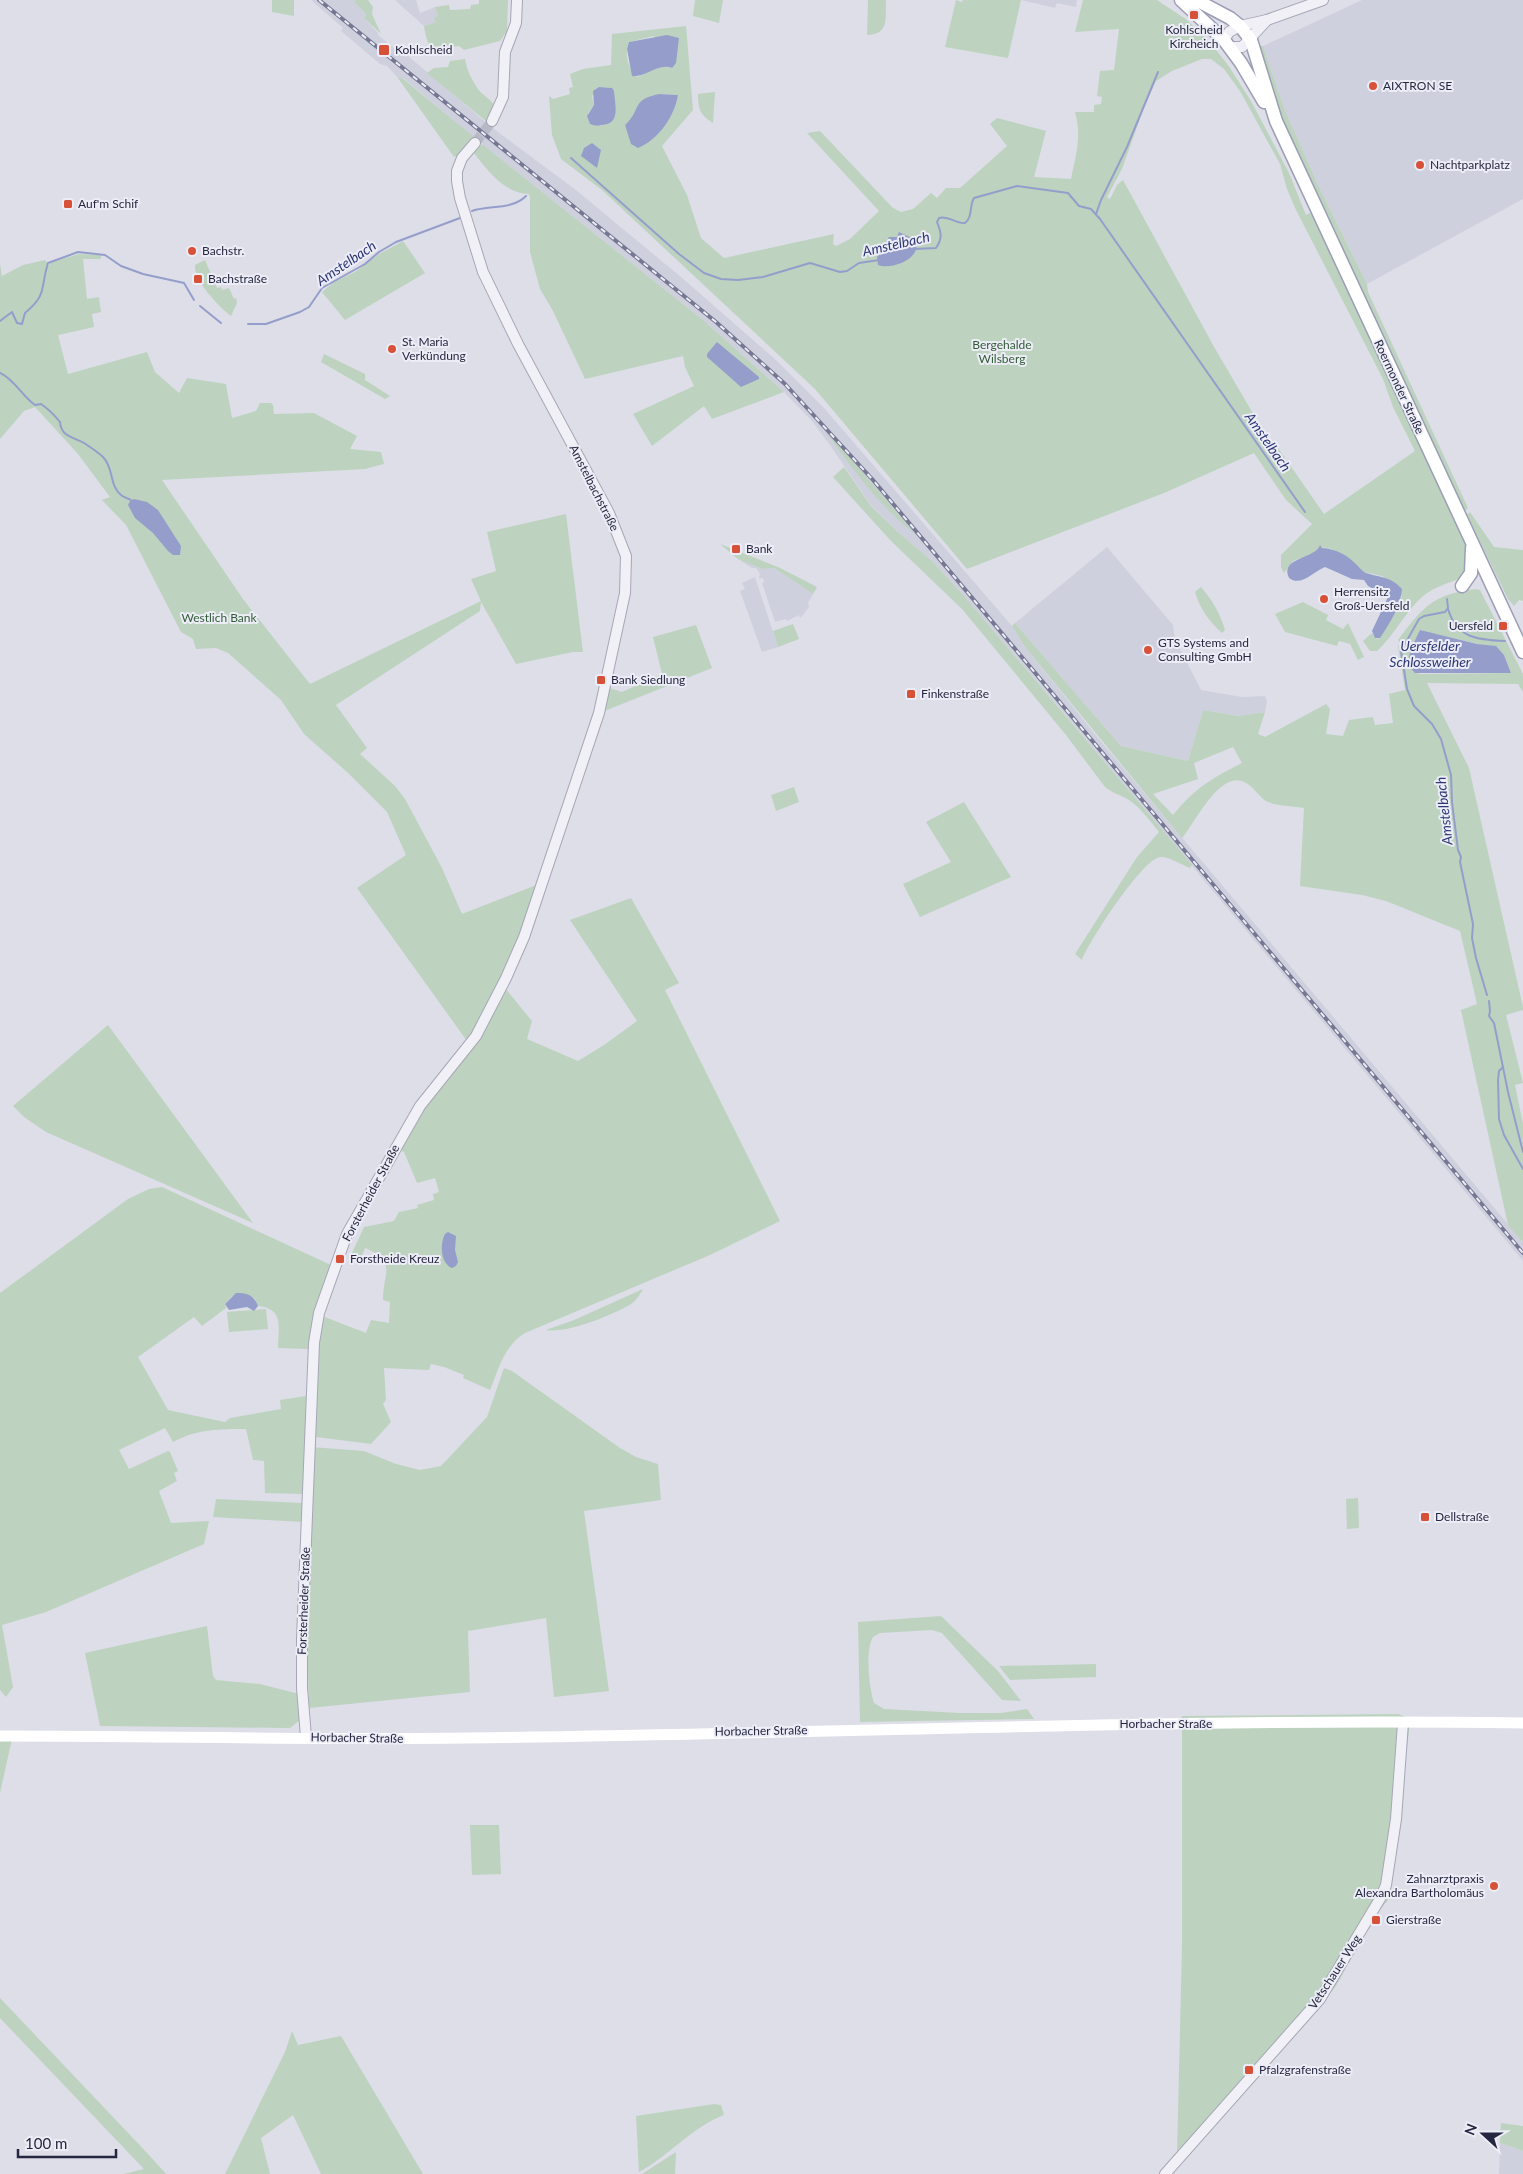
<svg xmlns="http://www.w3.org/2000/svg" width="1523" height="2174" font-family="Lato,sans-serif">
	<style>
		.built { fill: #cfd0dd }
		.green { fill: #bdd3bf; fill-rule: evenodd }
		.water { fill: #959ecb }
		.lines { fill: none; stroke-linecap: round; stroke-linejoin: round }
		.stream { stroke: #959ecb; stroke-width: 2 }
		.tertiary-tunnel { stroke: #b8b9c6; stroke-width: 10; stroke-dasharray: 10 5; stroke-linecap: butt }
		.tertiary-casing { stroke: #a6a7b6; stroke-width: 12 }
		.primary-casing { stroke: #9b9eb5; stroke-width: 15 }
		.tertiary { stroke: #f0f0f6; stroke-width: 10 }
		.secondary { stroke: #fff; stroke-width: 11 }
		.primary { stroke: #fff; stroke-width: 12 }
		.rail-casing { stroke: #757793; stroke-width: 4 }
		.rail { stroke: #ecedf6; stroke-width: 2; stroke-dasharray: 5.5; stroke-linecap: butt }
		.poi-dot { fill: #d75138; stroke: #ecedf6; stroke-width: 2 }
		.labels { text-anchor: middle; stroke-width: 4; stroke-linejoin: round; paint-order: stroke }
		.poi-label { font-size: 12px; fill: #252740; stroke: #ecedf6; text-anchor: start }
		.park-label { font-size: 12px; fill: #325c37; stroke: #ecedf6 }
		.street-label { font-size: 12px; fill: #252740; stroke: #ecedf6 }
		.water-label { font-size: 14px; font-style: italic; fill: #2d3776; stroke: #ecedf6 }
	</style>
	<rect width="100%" height="100%" fill="#dddee8"/>
	<g class="built">
		<polygon points="311,0 355,0 354,2 366,14 364,18 378,33 378,35 405,57 407,55 490,126 576,190 681,277 776,360 824,408 1012,626 1025,647 1098,738 1523,1242 1523,1261 1073,724 964,596 932,561 898,532 870,504 830,445 812,421 784,392 703,320 482,144 403,78 398,78 387,66 380,64 341,31 343,28"/>
		<polygon points="395,0 416,0 420,13 435,7 438,16 436,22 424,26"/>
		<polygon points="1021,0 1077,0 1076,7 1057,3 1055,8"/>
		<polygon points="1362,0 1523,0 1523,199 1367,284 1317,183 1284,108 1263,46"/>
		<polygon points="1107,547 1173,625 1175,639 1201,690 1242,697 1265,696 1267,701 1265,712 1239,716 1203,710 1188,761 1121,746 1015,623"/>
		<polygon points="738,559 762,569 774,568 813,594 808,603 809,607 802,616 800,618 799,615 787,621 786,619 775,622 762,583 764,582 763,578 759,579 760,574 756,568 752,568"/>
		<polygon points="755,577 778,647 762,652 740,591 745,589 742,583"/>
		<polygon points="1500,2143 1523,2151 1523,2174 1499,2174"/>
	</g>
	<g class="green">
		<polygon points="272,0 294,0 294,16 272,12"/>
		<polygon points="355,0 368,0 373,7 372,14 381,34 364,18 366,14 354,2"/>
		<path d="M 479,0 L 508,0 L 507,31 L 500,41 L 464,50 L 459,46 L 441,48 L 440,51 C 427,49 426,37 424,26 L 436,22 L 434,18 L 438,16 L 435,7 L 449,5 L 450,10 L 470,9 L 471,5 L 479,4 Z"/>
		<polygon points="695,0 723,0 719,23 693,16"/>
		<path d="M 868,0 L 886,0 C 885,18 890,34 867,35 Z"/>
		<polygon points="956,0 962,2 963,0 1021,0 1008,58 945,47"/>
		<path d="M 1083,0 L 1157,0 L 1187,20 L 1209,41 L 1228,65 L 1251,101 L 1289,173 L 1306,215 L 1310,213 L 1317,223 L 1466,546 L 1469,563 L 1463,577 C 1450,583 1433,587 1422,597 C 1404,613 1395,635 1377,651 L 1370,651 L 1363,641 L 1372,633 L 1377,639 L 1380,638 L 1402,596 L 1382,576 L 1364,572 L 1332,549 L 1320,547 L 1313,554 L 1293,561 L 1284,573 L 1281,567 L 1281,555 L 1312,524 L 1286,500 L 1254,453 L 1164,493 L 967,569 L 815,389 L 602,190 L 561,159 L 552,135 L 549,96 L 553,99 L 570,94 L 569,88 L 573,87 L 570,74 L 583,69 L 611,65 L 612,34 L 686,26 L 693,110 L 662,146 L 687,195 L 701,238 L 724,258 L 834,234 L 833,244 L 836,246 L 850,239 L 879,211 L 807,133 L 820,131 L 893,208 L 901,212 L 913,209 L 931,193 L 937,198 L 946,188 L 960,188 L 1007,146 L 990,124 L 997,118 L 1046,131 L 1034,177 L 1071,179 C 1076,154 1082,137 1075,112 L 1094,112 L 1094,105 L 1101,104 L 1102,97 L 1097,96 L 1100,71 L 1114,70 L 1119,29 L 1075,32 ZM 654,36 L 672,68 C 662,63 647,73 637,77 C 628,67 624,55 629,42 ZM 1202,59 L 1211,59 L 1224,69 L 1240,91 L 1280,164 L 1287,189 L 1296,210 L 1383,379 L 1393,407 L 1415,451 L 1324,514 L 1276,445 L 1272,446 L 1213,345 L 1123,180 L 1117,185 L 1110,199 L 1107,197 L 1122,169 L 1143,110 L 1156,81 L 1172,71 ZM 599,87 L 612,88 L 601,126 L 590,124 L 588,113 L 594,105 L 592,96 ZM 660,94 L 678,95 C 675,116 658,140 638,147 L 625,125 Z"/>
		<polygon points="1257,46 1263,46 1284,108 1317,183 1367,284 1368,292 1468,508 1465,511 1442,468 1289,137 1272,98"/>
		<path d="M 465,59 C 467,71 472,80 478,89 C 482,95 490,98 496,107 L 487,122 L 427,73 L 434,68 L 448,67 L 450,61 Z"/>
		<polygon points="398,78 402,78 474,137 457,156 454,157"/>
		<path d="M 715,92 L 713,123 C 700,115 698,109 698,94 Z"/>
		<path d="M 482,144 L 703,320 L 784,392 L 712,419 L 704,406 L 652,446 L 633,414 L 694,386 L 685,367 L 683,356 L 585,379 L 553,311 L 540,289 L 530,252 L 530,197 L 529,194 C 504,193 488,171 474,153 Z"/>
		<polygon points="403,241 425,273 345,320 322,292 334,282 355,272 379,254"/>
		<path d="M 79,254 L 101,255 L 101,259 L 83,259 L 87,299 L 99,297 L 101,312 L 92,314 L 94,327 L 58,335 L 68,374 L 147,352 L 155,372 L 179,393 L 187,378 L 226,384 L 232,418 L 256,411 L 260,403 L 271,403 L 273,405 L 274,414 L 314,413 L 357,436 L 350,449 L 381,452 L 384,464 L 365,469 L 162,480 L 243,599 L 310,684 L 481,601 L 471,579 L 496,571 L 487,532 L 566,514 L 583,652 L 573,652 L 516,664 L 481,602 L 480,611 L 336,705 L 367,748 L 360,754 L 395,786 L 405,799 L 442,868 L 462,914 L 539,884 C 522,938 497,992 467,1041 L 357,888 L 406,855 L 387,812 L 347,772 L 304,734 L 281,700 L 228,653 L 216,648 L 196,649 L 193,639 L 181,632 L 126,525 L 102,500 L 110,497 L 78,454 L 35,407 L 24,411 L 0,439 L 0,264 L 2,276 L 23,265 L 45,260 L 47,262 L 47,268 L 51,262 Z"/>
		<path d="M 205,260 L 217,288 L 221,287 L 222,290 L 229,288 L 234,299 L 236,298 L 237,303 L 231,316 C 219,307 193,280 195,265 Z"/>
		<polygon points="324,354 365,374 365,380 390,396 385,399 321,362"/>
		<path d="M 824,427 L 916,535 C 876,503 853,469 823,428 Z"/>
		<path d="M 844,467 L 871,506 L 898,532 L 932,561 L 964,596 L 1192,865 L 1190,868 C 1182,865 1170,857 1161,857 C 1144,856 1088,943 1082,960 L 1075,954 L 1137,857 L 1159,832 C 1150,821 1141,808 1129,800 C 1121,795 1112,793 1105,787 L 1066,735 L 962,609 L 891,541 L 833,477 Z"/>
		<polygon points="1470,512 1494,547 1523,550 1523,601 1519,600 1514,606 1508,599 1467,515"/>
		<polygon points="720,544 778,567 817,587 813,594 774,568 762,569 738,559"/>
		<path d="M 1201,587 C 1212,600 1220,613 1225,630 L 1222,633 C 1209,621 1200,609 1195,592 Z"/>
		<path d="M 1475,589 L 1480,590 L 1523,674 L 1523,692 L 1518,684 L 1427,683 L 1469,768 L 1523,1007 L 1523,1010 L 1506,1015 L 1523,1083 L 1515,1085 L 1523,1124 L 1523,1242 L 1508,1225 L 1461,1010 L 1477,1004 L 1460,931 L 1386,901 L 1362,895 L 1300,886 L 1304,808 C 1293,806 1276,806 1266,801 C 1259,797 1254,787 1246,783 C 1221,767 1195,823 1182,838 L 1025,647 L 1012,626 L 1015,623 L 1121,746 L 1188,761 L 1203,710 L 1239,716 L 1265,712 L 1258,734 L 1265,737 L 1326,704 L 1330,709 L 1326,734 L 1343,736 L 1349,720 L 1373,717 L 1375,725 L 1393,723 L 1389,694 L 1405,690 L 1398,646 L 1401,644 L 1398,640 C 1423,607 1432,595 1475,589 ZM 1422,630 L 1424,632 L 1496,648 L 1504,655 L 1511,673 L 1419,674 L 1411,668 L 1410,649 L 1420,631 ZM 1233,747 L 1242,763 C 1212,778 1195,788 1173,815 L 1153,794 L 1198,779 L 1194,763 Z"/>
		<polygon points="1303,602 1328,615 1326,620 1343,629 1348,623 1364,657 1358,660 1350,644 1339,641 1337,646 1285,632 1275,614"/>
		<polygon points="793,624 799,639 778,647 773,631"/>
		<polygon points="696,625 712,668 602,712 609,688 622,692 662,674 653,637"/>
		<polygon points="794,787 799,802 776,811 771,795"/>
		<polygon points="964,802 1011,877 920,917 903,884 951,862 926,822"/>
		<path d="M 631,898 L 679,983 L 665,990 L 780,1221 L 710,1255 L 525,1333 C 504,1346 499,1368 490,1390 L 463,1378 L 464,1375 L 444,1367 L 431,1364 L 429,1370 L 384,1368 L 386,1400 L 383,1404 L 391,1422 L 371,1444 L 316,1437 L 312,1434 L 315,1354 L 322,1316 L 366,1333 L 371,1320 L 389,1323 L 390,1302 L 383,1300 C 383,1272 398,1262 365,1248 L 361,1258 L 351,1255 L 364,1227 L 394,1221 L 399,1212 L 418,1208 L 417,1205 L 434,1200 L 433,1194 L 439,1192 L 435,1178 L 417,1183 L 404,1152 L 397,1149 L 408,1129 L 505,988 L 532,1021 L 527,1039 L 578,1061 L 604,1045 L 637,1021 L 570,920 Z"/>
		<polygon points="108,1025 253,1223 46,1132 24,1117 13,1106"/>
		<path d="M 162,1187 L 331,1265 L 312,1328 L 308,1349 L 278,1348 C 278,1327 285,1309 258,1306 L 255,1299 C 242,1292 235,1291 225,1304 L 226,1308 L 202,1326 L 194,1317 L 138,1357 L 168,1410 L 225,1422 L 230,1418 L 281,1409 L 280,1400 L 306,1396 L 304,1494 L 265,1493 L 264,1461 L 253,1460 L 246,1429 C 219,1429 197,1429 173,1442 L 165,1428 L 119,1450 L 129,1469 L 168,1451 L 170,1452 L 178,1471 L 174,1473 L 177,1481 L 159,1491 L 171,1523 L 209,1521 L 204,1544 L 46,1612 L 2,1625 L 13,1687 L 6,1697 L 0,1690 L 0,1293 L 128,1199 L 149,1189 Z"/>
		<path d="M 643,1289 C 640,1294 636,1301 631,1304 C 613,1315 566,1334 546,1330 L 574,1320 Z"/>
		<polygon points="266,1309 268,1329 229,1332 227,1312"/>
		<polygon points="504,1368 512,1371 620,1448 636,1457 658,1464 661,1500 584,1511 609,1691 554,1697 546,1618 468,1631 470,1692 309,1708 307,1637 311,1447 364,1451 396,1464 420,1470 441,1466 487,1417"/>
		<polygon points="1358,1498 1359,1528 1347,1529 1346,1499"/>
		<polygon points="216,1499 302,1503 303,1504 303,1522 213,1517"/>
		<path d="M 941,1616 L 998,1671 L 1021,1701 L 1002,1700 L 942,1633 L 932,1630 L 880,1633 L 873,1637 C 865,1650 869,1688 874,1703 L 884,1709 L 960,1713 L 1001,1713 L 1027,1709 L 1034,1719 L 860,1722 L 858,1622 Z"/>
		<polygon points="207,1626 213,1676 216,1680 260,1684 299,1694 300,1720 290,1728 100,1726 85,1653"/>
		<polygon points="1096,1664 1096,1677 1010,1680 999,1666"/>
		<polygon points="1398,1714 1409,1718 1409,1730 1391,1887 1392,1895 1375,1916 1336,1986 1293,2038 1201,2139 1184,2160 1177,2154 1182,1947 1182,1716"/>
		<polygon points="0,1739 12,1739 0,1793"/>
		<polygon points="470,1825 499,1825 501,1874 472,1875"/>
		<polygon points="0,1998 149,2155 166,2174 124,2174 144,2169 0,2018"/>
		<polygon points="292,2031 298,2045 341,2036 423,2174 321,2174 293,2115 261,2138 270,2174 225,2174 285,2052"/>
		<path d="M 714,2104 L 721,2105 L 724,2115 C 692,2127 669,2156 639,2172 L 636,2116 Z"/>
		<polygon points="1501,2123 1523,2126 1523,2151 1500,2143"/>
		<polygon points="676,2152 675,2174 642,2174"/>
	</g>
	<g class="water">
		<path d="M 667,35 L 679,38 L 676,63 L 672,68 C 659,62 645,78 632,76 L 627,49 L 629,42 Z"/>
		<path d="M 599,87 L 612,88 L 614,91 C 615,105 621,124 602,125 C 598,126 595,126 590,124 L 587,116 L 594,105 L 593,91 Z"/>
		<path d="M 659,94 L 678,95 C 675,116 658,140 638,148 L 631,144 L 625,125 C 642,110 630,100 659,94 Z"/>
		<polygon points="592,143 601,150 597,168 581,156 584,148"/>
		<path d="M 899,232 L 916,240 C 922,259 892,270 878,265 L 877,257 L 884,249 L 879,244 L 885,244 L 889,237 L 897,237 Z"/>
		<polygon points="717,342 759,377 759,379 741,387 707,357 707,354"/>
		<polygon points="134,499 147,502 158,510 181,546 180,555 173,555 168,551 153,533 135,518 128,505 130,501"/>
		<path d="M 1320,545 L 1322,548 C 1337,549 1347,555 1357,565 C 1360,568 1363,572 1366,573 C 1381,578 1390,576 1402,589 C 1401,605 1389,625 1380,638 L 1375,638 L 1372,631 L 1388,597 L 1368,586 L 1364,580 L 1352,579 L 1325,567 C 1313,572 1301,587 1289,578 C 1279,557 1316,559 1320,545 Z"/>
		<path d="M 1420,630 L 1477,644 L 1496,646 L 1504,655 L 1511,673 L 1415,673 C 1402,660 1414,643 1420,630 Z"/>
		<path d="M 448,1232 L 456,1236 L 455,1250 L 458,1262 L 456,1266 L 452,1268 C 440,1263 440,1243 445,1234 Z"/>
		<path d="M 236,1293 C 247,1293 254,1295 258,1306 L 254,1311 L 247,1307 L 229,1310 L 225,1304 Z"/>
	</g>
	<g class="lines">
		<g class="stream">
			<polyline points="571,158 679,254 704,273 721,279 738,280 763,277 810,263 840,272 847,271 859,263 879,260"/>
			<path d="M 472,211 C 490,205 512,210 526,196"/>
			<polyline points="1096,214 1101,200 1127,147 1158,72"/>
			<path d="M 914,249 L 936,248 C 943,238 941,232 937,222 L 939,218 C 949,215 955,224 965,223 C 973,217 969,206 974,198 L 1017,186 L 1068,193 L 1079,206 L 1091,209 L 1100,219 L 1305,512"/>
			<polyline points="200,306 221,323"/>
			<path d="M 0,321 L 12,312 L 17,323 L 22,324 L 25,313 C 48,294 40,288 48,263 L 78,252 L 105,255 L 121,266 L 143,274 L 184,283 L 194,300"/>
			<polyline points="248,324 266,324 300,312 309,307 322,288 365,264 379,252 396,242 460,218"/>
			<path d="M 0,373 C 15,380 22,396 35,405 L 41,404 C 47,408 56,417 60,422 C 61,437 74,437 84,443 C 90,447 98,452 103,457 C 114,468 109,485 121,495 C 124,498 128,498 131,500"/>
			<polyline points="1447,599 1448,608 1445,612 1424,616 1419,619 1401,651 1407,689 1414,706 1432,724 1441,739 1451,775 1452,802 1458,850 1461,857 1460,862 1473,924 1472,938 1476,958 1487,995"/>
			<path d="M 1448,609 C 1457,638 1477,640 1505,641"/>
			<polyline points="1489,1001 1490,1011 1489,1016 1494,1023 1508,1092 1523,1152"/>
			<polyline points="1503,1067 1499,1071 1498,1080 1499,1119 1504,1135 1523,1169"/>
		</g>
		<polyline class="tertiary-tunnel" points="475,143 492,121"/>
		<g class="tertiary-casing">
			<g id="tertiary">
				<polyline points="1224,40 1229,32 1240,26 1267,20 1323,0"/>
				<polyline points="1229,47 1242,47 1267,20"/>
				<polyline points="492,121 503,97 505,52 516,23 517,0"/>
				<polyline points="306,1737 302,1688 302,1639 314,1343 319,1313 347,1234 420,1106 476,1036 506,978 524,937 599,713 625,593 626,556 609,513 518,344 483,272 460,198 457,181 457,171 462,158 475,143"/>
				<polyline points="1165,2174 1320,1999 1381,1897 1386,1885 1396,1819 1403,1723"/>
			</g>
		</g>
		<g class="primary-casing">
			<g id="primary">
				<polyline points="1181,0 1224,40 1241,63 1264,102"/>
				<polyline points="1196,0 1230,18 1240,26 1251,40 1276,121 1523,652"/>
				<polyline points="1462,586 1471,573 1472,548"/>
			</g>
		</g>
		<use href="#tertiary" class="tertiary"/>
		<path class="secondary" d="M 0,1736 C 156,1736 311,1740 467,1738 C 819,1734 1171,1718 1523,1723"/>
		<use href="#primary" class="primary"/>
		<g class="rail-casing">
			<polyline id="rail" points="319,0 716,322 785,384 873,480 1523,1253"/>
		</g>
		<use href="#rail" class="rail"/>
	</g>
	<g class="poi-dot">
		<rect x="1189" y="10" width="10" height="10" rx="2.5"/>
		<rect x="378" y="44" width="12" height="12" rx="2.5"/>
		<circle cx="1373" cy="86" r="5"/>
		<circle cx="1420" cy="165" r="5"/>
		<rect x="63" y="199" width="10" height="10" rx="2.5"/>
		<circle cx="192" cy="251" r="5"/>
		<rect x="193" y="274" width="10" height="10" rx="2.5"/>
		<circle cx="392" cy="349" r="5"/>
		<rect x="731" y="544" width="10" height="10" rx="2.5"/>
		<circle cx="1324" cy="599" r="5"/>
		<rect x="1498" y="621" width="10" height="10" rx="2.5"/>
		<circle cx="1148" cy="650" r="5"/>
		<rect x="596" y="675" width="10" height="10" rx="2.5"/>
		<rect x="906" y="689" width="10" height="10" rx="2.5"/>
		<rect x="335" y="1254" width="10" height="10" rx="2.5"/>
		<rect x="1420" y="1512" width="10" height="10" rx="2.5"/>
		<circle cx="1494" cy="1886" r="5"/>
		<rect x="1371" y="1915" width="10" height="10" rx="2.5"/>
		<rect x="1244" y="2065" width="10" height="10" rx="2.5"/>
	</g>
	<g class="labels">
		<g class="poi-label">
			<text x="1194" y="34" text-anchor="middle">Kohlscheid<tspan x="1194" dy="14">Kircheich</tspan></text>
			<text x="395" y="54">Kohlscheid</text>
			<text x="1383" y="90">AIXTRON SE</text>
			<text x="1430" y="169">Nachtparkplatz</text>
			<text x="78" y="208">Auf'm Schif</text>
			<text x="202" y="255">Bachstr.</text>
			<text x="208" y="283">Bachstraße</text>
			<text x="402" y="346">St. Maria<tspan x="402" dy="14">Verkündung</tspan></text>
			<text x="746" y="553">Bank</text>
			<text x="1334" y="596">Herrensitz<tspan x="1334" dy="14">Groß-Uersfeld</tspan></text>
			<text x="1493" y="630" text-anchor="end">Uersfeld</text>
			<text x="1158" y="647">GTS Systems and<tspan x="1158" dy="14">Consulting GmbH</tspan></text>
			<text x="611" y="684">Bank Siedlung</text>
			<text x="921" y="698">Finkenstraße</text>
			<text x="350" y="1263">Forstheide Kreuz</text>
			<text x="1435" y="1521">Dellstraße</text>
			<text x="1484" y="1883" text-anchor="end">Zahnarztpraxis<tspan x="1484" dy="14">Alexandra Bartholomäus</tspan></text>
			<text x="1386" y="1924">Gierstraße</text>
			<text x="1259" y="2074">Pfalzgrafenstraße</text>
		</g>
		<g class="park-label">
			<text x="1002" y="349">Bergehalde<tspan x="1002" dy="14">Wilsberg</tspan></text>
			<text x="219" y="622">Westlich Bank</text>
		</g>
		<g class="street-label">
			<text transform="translate(1399 387) rotate(65)" y="4">Roermonder Straße</text>
			<text transform="translate(594 488) rotate(63)" y="4">Amstelbachstraße</text>
			<text transform="translate(371 1193) rotate(-62)" y="4">Forsterheider Straße</text>
			<text transform="translate(304 1601) rotate(-88)" y="4">Forsterheider Straße</text>
			<text x="1166" y="1728">Horbacher Straße</text>
			<text transform="translate(761 1731) rotate(-1)" y="4">Horbacher Straße</text>
			<text transform="translate(357 1738) rotate(1)" y="4">Horbacher Straße</text>
			<text transform="translate(1335 1972) rotate(-57)" y="4">Vetschauer Weg</text>
		</g>
		<g class="water-label">
			<text transform="translate(896 244) rotate(-13)" y="5">Amstelbach</text>
			<text transform="translate(346 263) rotate(-34)" y="5">Amstelbach</text>
			<text transform="translate(1268 442) rotate(55)" y="5">Amstelbach</text>
			<text x="1430" y="651">Uersfelder<tspan x="1430" dy="16">Schlossweiher</tspan></text>
			<text transform="translate(1444 811) rotate(-96)" y="5">Amstelbach</text>
		</g>
	</g>
	<g transform="translate(1483 2134) rotate(291)" stroke="#ecedf6" stroke-width="4" paint-order="stroke">
	<path d="M0-4L9 19L0 12L-9 19Z" fill="#252740"/>
	<text y="-8" font-size="14" font-weight="bold" text-anchor="middle" fill="#252740">N</text>
	</g>
	<path d="M18 2149v8h98v-8" fill="none" stroke="#252740" stroke-width="2.5"/>
	<text x="25" y="2149" font-size="15" fill="#252740" stroke="#ecedf6" stroke-width="4" paint-order="stroke">100 m</text>
</svg>
